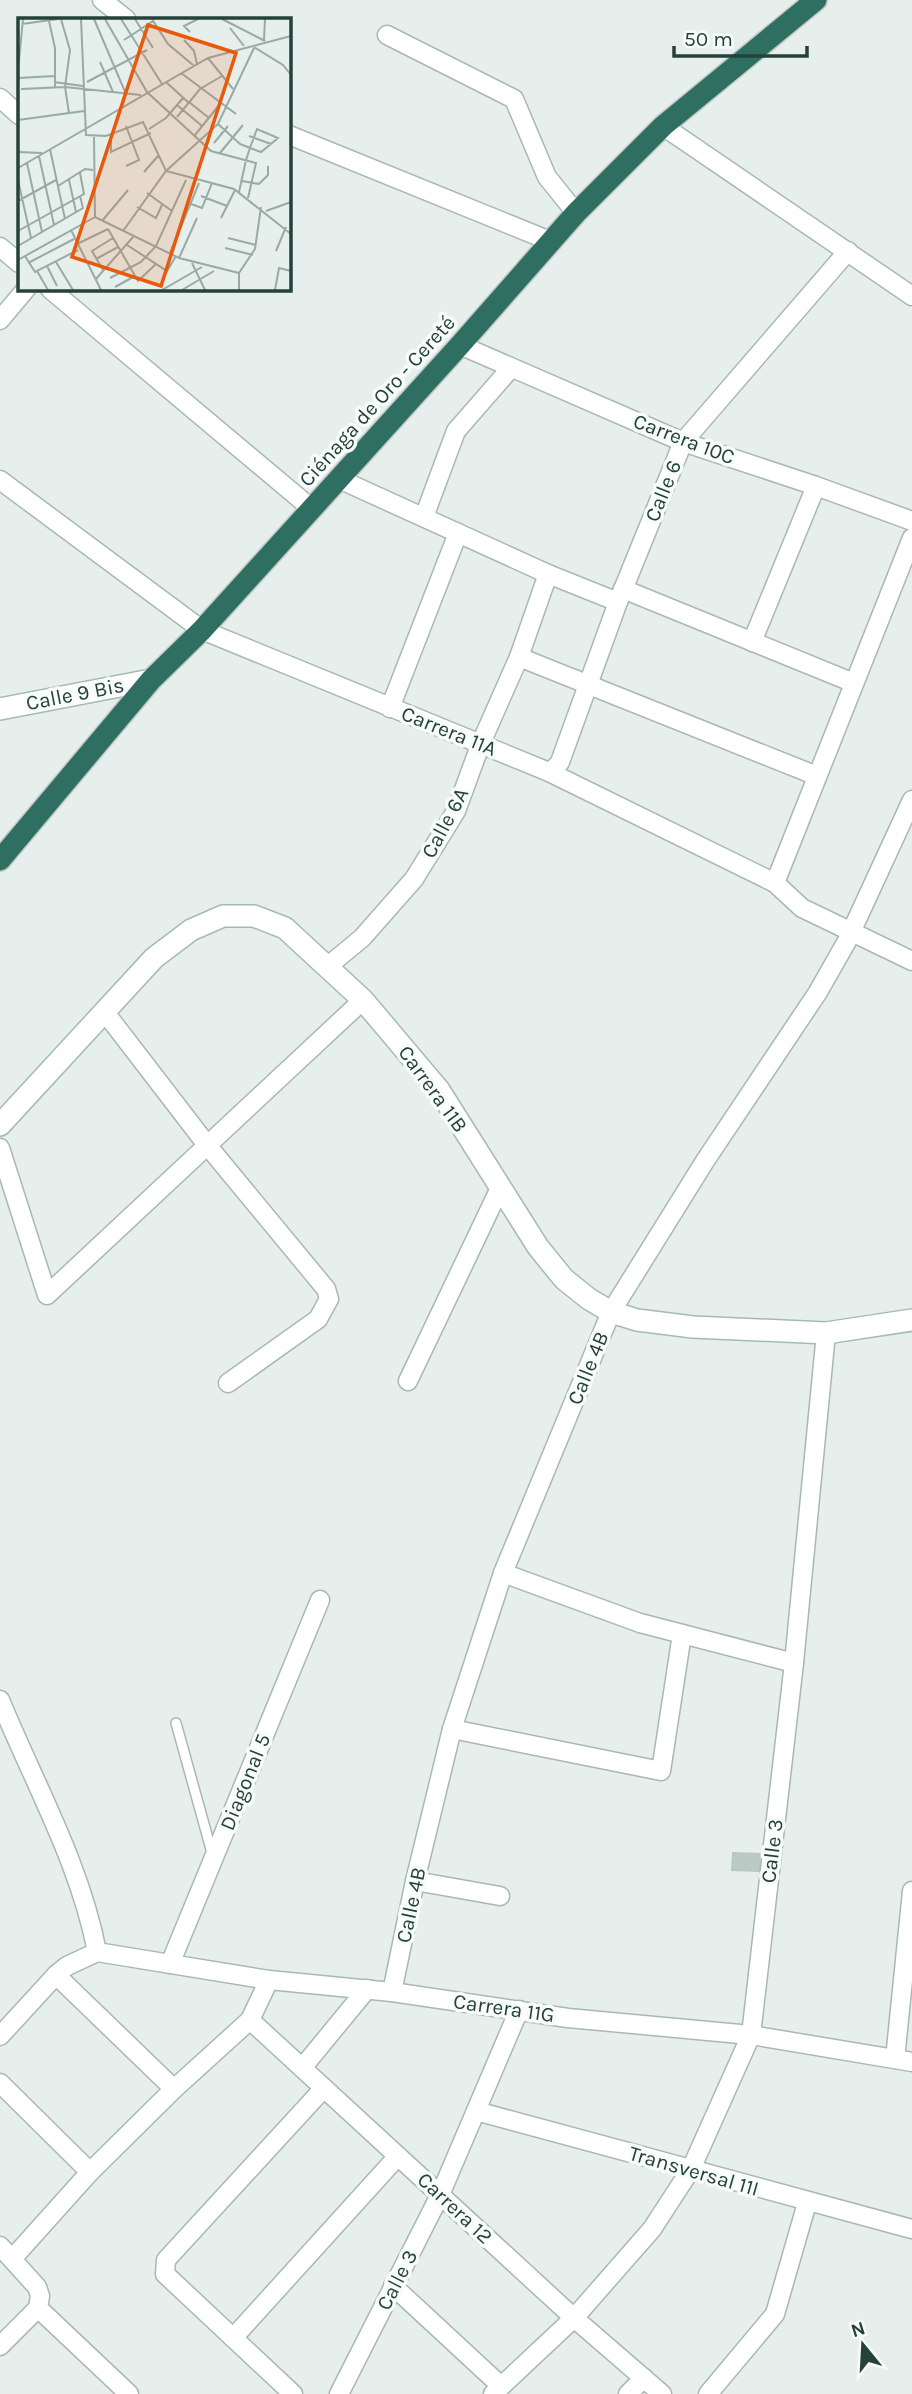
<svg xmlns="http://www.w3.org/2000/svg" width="912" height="2394" font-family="Karla,sans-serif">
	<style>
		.building { fill: #bbcac4; stroke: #b8c9c2; stroke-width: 2 }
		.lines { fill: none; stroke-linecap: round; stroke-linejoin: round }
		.lane-casing { stroke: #a8b8b2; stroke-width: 12 }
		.street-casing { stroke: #a8b8b2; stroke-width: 21 }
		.secondary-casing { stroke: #a4bbb3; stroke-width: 24 }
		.highway-casing { stroke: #c2cac8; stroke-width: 24 }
		.lane { stroke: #fff; stroke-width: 9 }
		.street { stroke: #fff; stroke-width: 18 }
		.secondary { stroke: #fff; stroke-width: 21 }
		.highway { stroke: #2f6f62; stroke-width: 21 }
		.labels { text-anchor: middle; stroke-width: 7; stroke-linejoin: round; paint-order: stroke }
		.street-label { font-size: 21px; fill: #24423a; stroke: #f7fbf9 }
		.inset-road { fill: none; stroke: #98aaa4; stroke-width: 2 }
		.view { fill: #e8590c; fill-opacity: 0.15; stroke: #e8590c; stroke-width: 3.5 }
		.inset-edge { fill: none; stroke: #24423a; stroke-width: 3.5 }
	</style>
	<rect width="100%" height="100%" fill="#e6efeb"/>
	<polygon class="building" points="733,1853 760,1854 759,1871 732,1870"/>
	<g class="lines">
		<g class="lane-casing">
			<polyline id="lane" points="176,1723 212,1853"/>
		</g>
		<g class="street-casing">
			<g id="street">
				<polyline points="102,0 126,19"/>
				<polyline points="387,35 514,99 547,177 576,213"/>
				<polyline points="0,98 19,115"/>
				<polyline points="663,126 912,296"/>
				<polyline points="289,135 550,241"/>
				<polyline points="0,247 19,263"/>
				<polyline points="50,289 312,509"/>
				<polyline points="0,320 26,289"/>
				<polyline points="460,345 683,442 816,486 912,521"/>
				<polyline points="339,479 548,574 618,602"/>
				<polyline points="0,480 202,630 549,772 775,883 802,908 912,961"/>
				<polyline points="424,517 456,431 511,368"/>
				<polyline points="623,589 854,683"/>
				<polyline points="752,642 816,486"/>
				<polyline points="519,657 817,776"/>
				<polyline points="390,708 458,533"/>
				<polyline points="549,772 555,768 560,762 618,602 683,442 848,251"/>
				<polyline points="775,883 912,538"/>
				<polyline points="328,966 362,938 414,879 456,811 481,743 519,657 548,574"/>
				<polyline points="104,1011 207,1145 326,1289 329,1299 318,1319 228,1383"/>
				<polyline points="0,1148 47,1295 363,1000"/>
				<polyline points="408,1381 500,1188"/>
				<polyline points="503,1573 640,1623 794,1663"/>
				<path d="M 0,1700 C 34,1783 80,1863 97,1952"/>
				<polyline points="452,1729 661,1771 682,1634"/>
				<polyline points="415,1881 500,1896"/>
				<polyline points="97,1952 269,1980 392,1992 568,2018 751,2035 912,2062"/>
				<polyline points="170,1964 320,1600"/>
				<polyline points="56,1975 174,2089"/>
				<polyline points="392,1992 415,1881 452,1729 503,1573 611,1312 705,1161 818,992 847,941 912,800"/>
				<polyline points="250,2020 574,2318 662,2394"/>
				<polyline points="0,2036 56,1975 67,1966 97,1952"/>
				<polyline points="895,2059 912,1891"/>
				<polyline points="302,2068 367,1989"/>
				<polyline points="0,2083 90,2172"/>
				<polyline points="476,2111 912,2229"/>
				<polyline points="0,2246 37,2287 40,2296 38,2308 129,2394"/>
				<polyline points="12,2259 90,2172 174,2089 250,2020 269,1980"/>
				<polyline points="393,2286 501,2386"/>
				<polyline points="233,2338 398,2156"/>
				<polyline points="0,2346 38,2308"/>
				<polyline points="293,2394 165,2274 166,2260 324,2088"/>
				<polyline points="339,2394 440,2195 519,2010"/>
				<polyline points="493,2394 574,2318 652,2229 691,2169 751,2035 794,1663 826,1333"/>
				<polyline points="628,2394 644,2378"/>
				<polyline points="708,2394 775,2314 807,2203"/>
			</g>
		</g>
		<g class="secondary-casing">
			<g id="secondary">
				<polyline points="0,709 151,680"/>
				<polyline points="0,1125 154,958 191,930 223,916 254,916 285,928 363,1000 439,1090 538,1247 564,1279 589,1299 611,1312 637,1320 693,1327 826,1333 912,1320"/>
			</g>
		</g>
		<g class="highway-casing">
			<polyline id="highway" points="0,860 151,680 202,630 460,345 576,213 663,126 816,0"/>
		</g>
		<use href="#lane" class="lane"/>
		<use href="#street" class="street"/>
		<use href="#secondary" class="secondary"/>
		<use href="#highway" class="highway"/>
	</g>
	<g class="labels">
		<g class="street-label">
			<text transform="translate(377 401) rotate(-48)" y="7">Ciénaga de Oro - Cereté</text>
			<text transform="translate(684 439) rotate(21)" y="7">Carrera 10C</text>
			<text transform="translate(663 491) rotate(-68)" y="7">Calle 6</text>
			<text transform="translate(75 694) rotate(-11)" y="7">Calle 9 Bis</text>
			<text transform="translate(449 731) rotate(22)" y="7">Carrera 11A</text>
			<text transform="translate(445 823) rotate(-62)" y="7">Calle 6A</text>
			<text transform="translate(433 1089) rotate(54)" y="7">Carrera 11B</text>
			<text transform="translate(588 1368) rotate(-68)" y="7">Calle 4B</text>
			<text transform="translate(245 1782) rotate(-68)" y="7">Diagonal 5</text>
			<text transform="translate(772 1851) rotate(-83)" y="7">Calle 3</text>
			<text transform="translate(411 1905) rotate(-78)" y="7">Calle 4B</text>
			<text transform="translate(504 2008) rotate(8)" y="7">Carrera 11G</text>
			<text transform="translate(694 2171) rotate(16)" y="7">Transversal 11I</text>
			<text transform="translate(455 2208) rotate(43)" y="7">Carrera 12</text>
			<text transform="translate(397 2280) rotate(-63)" y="7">Calle 3</text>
		</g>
	</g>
	<g transform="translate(18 18)">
		<rect width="273" height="273" fill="#e6efeb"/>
		<path class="inset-road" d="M 43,1 L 52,32 L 47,69 L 51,95M 63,1 L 68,117 L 88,118 L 125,104 L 148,153 L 216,171 L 273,216M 76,1 L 108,76M 87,1 L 129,74 L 193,133 L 238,145 L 230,180M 103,1 L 144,66M 117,1 L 135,30M 134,1 L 150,26 L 175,47M 204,1 L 247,23M 31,3 L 37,30 L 37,69M 4,6 L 40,1M 212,10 L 226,28M 172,14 L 166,8 L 180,1M 106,22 L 135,3M 166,22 L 176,33 L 179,46M 246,22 L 247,1M 236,29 L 265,47 L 273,57M 190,40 L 215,71M 82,44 L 95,74M 0,53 L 5,1M 163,55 L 218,96M 0,60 L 37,58M 36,64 L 65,68M 69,64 L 129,32M 148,64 L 171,85M 3,71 L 47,69 L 123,77M 171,84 L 191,100M 159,87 L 184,108M 159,99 L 182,71 L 204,58M 0,102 L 66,93M 200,106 L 222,126 L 232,130 L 243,134 L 260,120 L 239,111 L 232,130 L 228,142 L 221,174M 108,108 L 121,142 L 108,148M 131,111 L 148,100 L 165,80M 93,116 L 93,134 L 133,115M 177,117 L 202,86M 231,118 L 253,126M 76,119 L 77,199M 196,125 L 210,108M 32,131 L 47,201M 0,134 L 24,135M 202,135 L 225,107M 21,138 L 36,207M 9,145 L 24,214M 0,150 L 190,40 L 273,18M 126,154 L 140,138M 0,162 L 13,220M 51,162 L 58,194M 224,163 L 241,166 L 250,157 L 250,148M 40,168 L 67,151 L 75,152M 129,175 L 154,193M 183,178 L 209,188M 0,183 L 38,162M 173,186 L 184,190 L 194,165M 119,189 L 138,200 L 144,187M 248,193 L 273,184M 77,199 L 161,240 L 221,255M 203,200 L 217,172M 84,203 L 110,172M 90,211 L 120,263 L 138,246M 53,212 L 83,272M 0,213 L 66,176 L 62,155M 105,213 L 148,153 L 200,106 L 236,30M 210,220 L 238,227M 59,226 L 90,211M 109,227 L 149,253 L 158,238M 0,228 L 65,190 L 62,178M 207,230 L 235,237M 258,233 L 268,209M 152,235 L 181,165M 7,238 L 17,254 L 60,232M 161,240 L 179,200M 78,241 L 100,229M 0,242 L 77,199M 38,244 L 55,272M 10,245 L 56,221M 174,245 L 187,272M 29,248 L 39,268M 85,252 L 74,233 L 95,220M 19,253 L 30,272M 92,260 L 123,244 L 138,228 L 168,162M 77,262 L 116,218M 97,269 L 117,258M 144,272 L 184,249M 164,272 L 196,253M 221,272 L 221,255 L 237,231 L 243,189M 257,272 L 261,250 L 273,253"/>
		<path class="view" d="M 130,7 L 218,35 L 143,268 L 54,239 Z"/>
		<rect width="273" height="273" class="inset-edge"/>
	</g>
	<g transform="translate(863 2345) rotate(342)" stroke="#f7fbf9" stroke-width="5" paint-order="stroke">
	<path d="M0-5L12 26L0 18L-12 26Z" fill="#24423a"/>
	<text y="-10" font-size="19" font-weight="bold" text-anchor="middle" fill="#24423a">N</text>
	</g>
	<path d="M674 46v10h133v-10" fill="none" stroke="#24423a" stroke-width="3.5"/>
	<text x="684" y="46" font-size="21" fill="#24423a" stroke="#f7fbf9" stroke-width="5" paint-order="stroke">50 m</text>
</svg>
